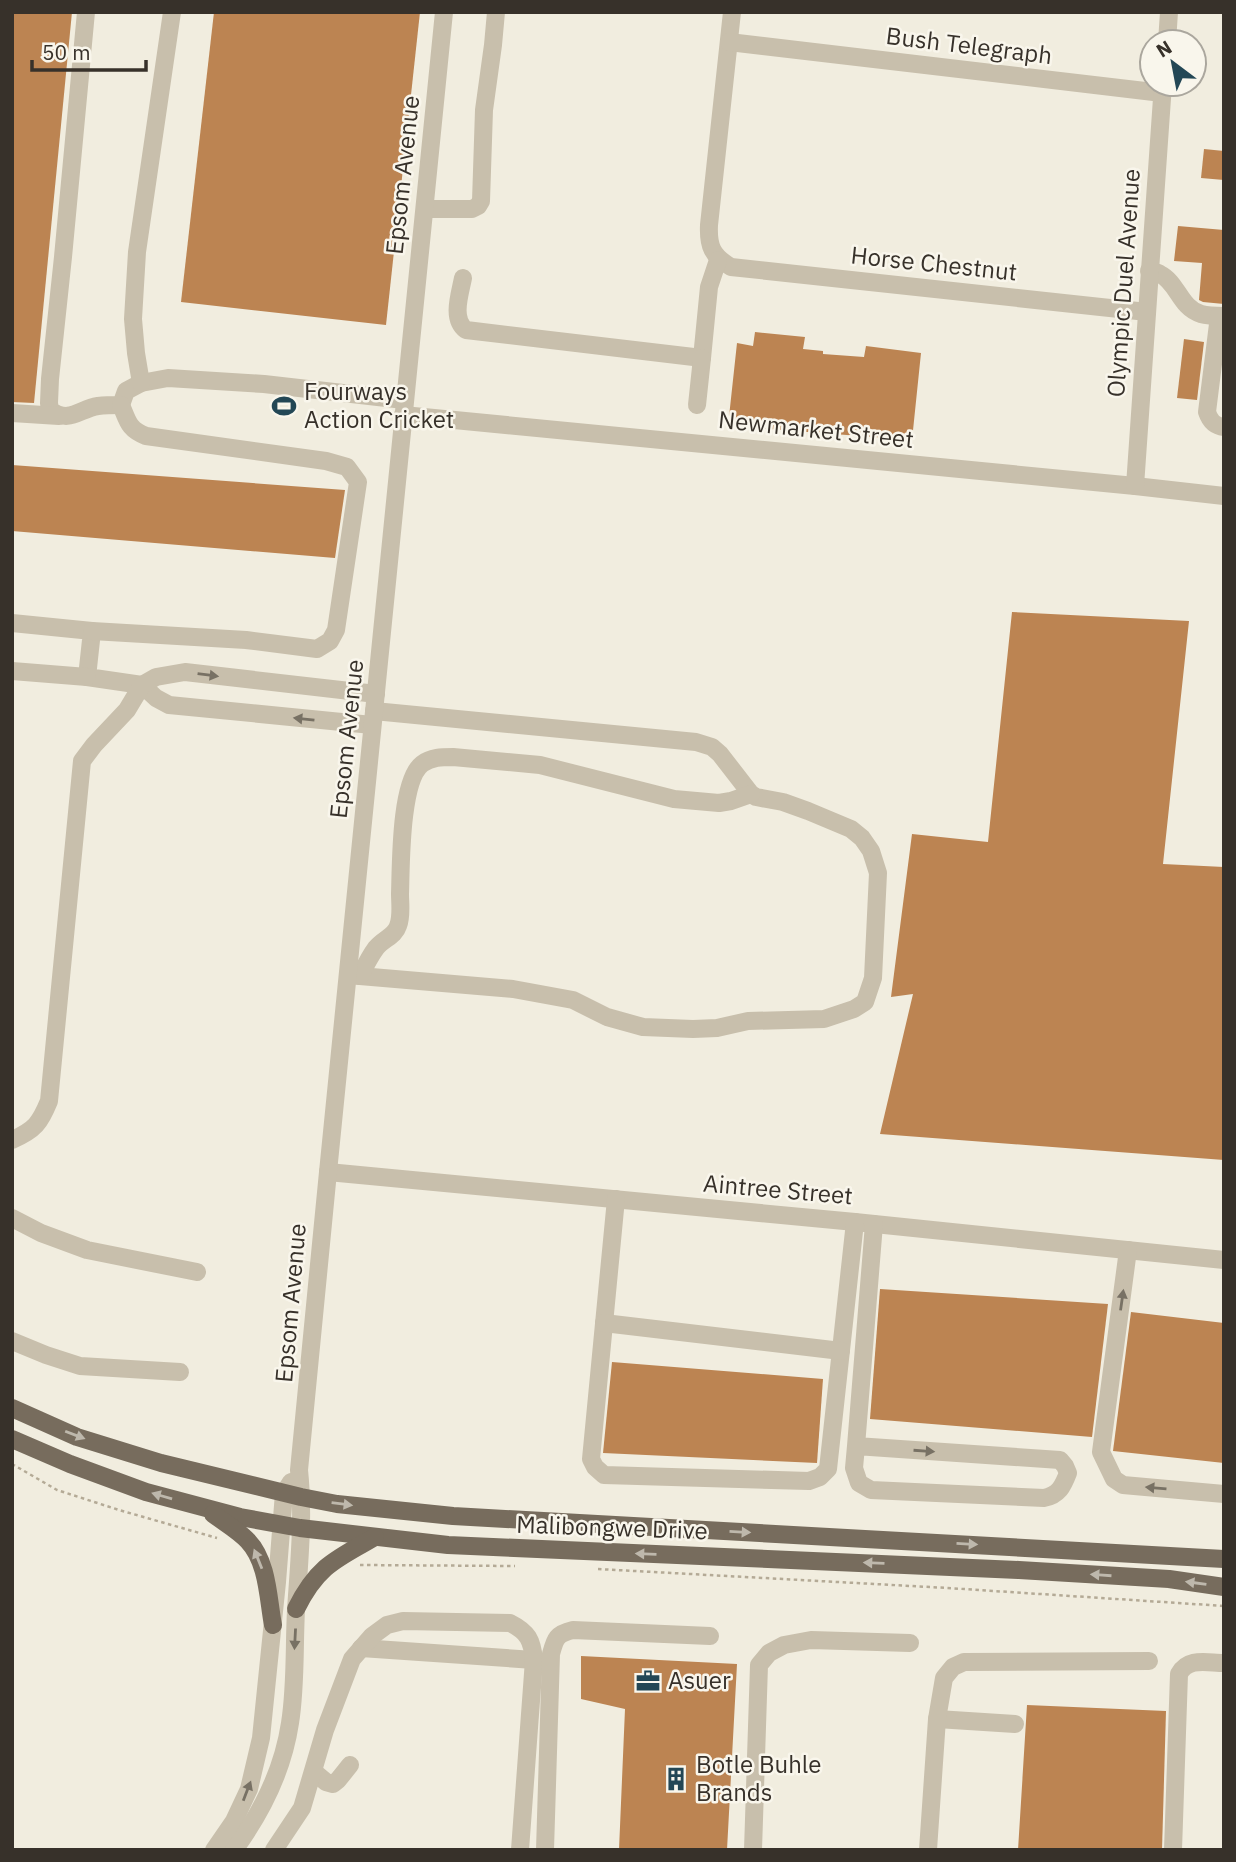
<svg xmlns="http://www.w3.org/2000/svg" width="1236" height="1862" font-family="'IBM Plex Sans',sans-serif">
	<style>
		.building { fill: #bc8452 }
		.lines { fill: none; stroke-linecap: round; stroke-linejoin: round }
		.path { stroke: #b4aa96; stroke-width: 2.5; stroke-dasharray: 3.5 3.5; stroke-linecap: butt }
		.minor { stroke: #c8bfac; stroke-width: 18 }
		.major { stroke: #776c5d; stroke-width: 18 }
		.oneway { fill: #787164 }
		.oneway2 { fill: #beb8ac }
		.labels { text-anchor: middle; stroke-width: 5; stroke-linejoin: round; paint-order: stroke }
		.street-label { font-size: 24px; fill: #37312a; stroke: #f9f6ec }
		.poi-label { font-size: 24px; fill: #37312a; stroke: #f9f6ec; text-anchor: start }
	</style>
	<rect width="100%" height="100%" fill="#f1eddf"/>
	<g class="building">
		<polygon points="12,12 72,12 34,403 12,402"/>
		<polygon points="214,12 420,12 386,325 181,302"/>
		<polygon points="1204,149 1224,151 1224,180 1201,178"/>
		<polygon points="1178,226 1224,230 1224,304 1203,302 1199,300 1202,263 1174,261"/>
		<polygon points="755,332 805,337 803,349 823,351 823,354 864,357 866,346 921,353 912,440 728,426 737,343 753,346"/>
		<polygon points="1184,339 1204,342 1197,400 1177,398"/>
		<polygon points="12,465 345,490 335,558 12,531"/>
		<polygon points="1012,612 1189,621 1163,864 1224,867 1224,1160 880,1134 913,994 891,997 912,834 988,842"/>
		<polygon points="880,1289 1108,1304 1092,1437 870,1419"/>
		<polygon points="1131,1312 1224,1323 1224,1463 1113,1451"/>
		<polygon points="612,1362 823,1379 817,1463 603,1453"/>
		<polygon points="581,1656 737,1664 727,1850 619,1850 625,1709 581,1699"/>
		<polygon points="1027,1705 1166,1711 1162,1850 1018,1850"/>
	</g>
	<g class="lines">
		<g class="path">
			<polyline points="12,1464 57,1490 119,1510 217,1538"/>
			<polyline points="360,1565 515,1566"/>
			<polyline points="598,1569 948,1588 1224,1606"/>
		</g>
		<g class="minor">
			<path d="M 86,12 L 63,257 L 50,379 L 49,403 L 50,410 C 70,424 79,409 98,406 C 106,405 114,405 121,405 L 126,391 L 141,383 L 168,378 L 264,384 L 404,400"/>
			<path d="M 732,12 L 709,225 C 708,246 712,256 731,267 L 1147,312"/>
			<polyline points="729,42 1162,93"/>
			<polyline points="1167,42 1169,12"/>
			<polyline points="425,209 472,209 478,206 481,201 484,110 493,45 496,12"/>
			<path d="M 1149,271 C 1153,272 1157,272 1160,274 C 1178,283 1180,308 1201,314 C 1208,316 1217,316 1224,316"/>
			<path d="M 463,278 C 460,294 451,319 466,330 L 702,358 L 709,287 L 718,260"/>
			<path d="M 1219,316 L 1207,412 C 1210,421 1214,426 1224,427"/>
			<polyline points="141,383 136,353 133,319 137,252 172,12"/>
			<polyline points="697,405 702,358"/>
			<polyline points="12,413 59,416"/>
			<polyline points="403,415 1135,486 1224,496"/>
			<polyline points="1135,486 1163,84"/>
			<polyline points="12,623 92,631 87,677 142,685 156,698 169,705 372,725"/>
			<path d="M 92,631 L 246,640 L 317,649 L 330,641 L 336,630 L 358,482 L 347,467 L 326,461 L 146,436 C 128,429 128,421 121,405"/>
			<polyline points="12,671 87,677"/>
			<polyline points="348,975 513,989 573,1000 607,1017 643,1027 693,1029 717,1028 748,1021 824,1019 854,1009 865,1002 873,978 878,873 871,851 862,838 851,829 808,811 783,802 756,797 751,794 720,754 712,747 696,742 374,711"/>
			<path d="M 360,976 C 365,966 370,956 376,948 C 383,939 395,936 398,926 C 402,916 400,904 400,894 C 401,866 400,781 422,764 C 431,757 442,757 453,757 L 540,765 L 674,799 L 719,803 L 731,801 L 751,794"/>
			<path d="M 12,1140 C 35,1130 40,1123 49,1101 L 82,761 L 94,745 L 127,710 L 142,685 L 156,677 L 185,672 L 376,694"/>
			<polyline points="328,1172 855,1222 1224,1260"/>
			<polyline points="616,1199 591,1459 595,1467 604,1475 809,1481 820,1477 828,1469 855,1222"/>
			<polyline points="12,1218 41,1233 87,1250 197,1272"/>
			<polyline points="1128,1250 1101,1452 1114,1479 1123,1485 1224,1494"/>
			<polyline points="604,1323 841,1351"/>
			<polyline points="12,1341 46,1355 80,1366 180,1372"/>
			<path d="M 856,1446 L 1060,1460 L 1065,1466 L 1068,1473 C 1063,1486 1059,1495 1044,1498 L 871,1490 L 859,1483 L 854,1468 L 856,1446 L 874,1224"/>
			<polyline points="361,1648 534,1660"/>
			<polyline points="937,1719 1015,1724"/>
			<polyline points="314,1772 326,1782 333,1784 338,1780 350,1765"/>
			<polyline points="214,1850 234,1821 249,1789 261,1738 277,1582 284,1493 291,1482"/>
			<path d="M 234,1850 C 262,1812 283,1770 290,1723 C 296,1686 294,1647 296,1610 C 299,1564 304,1517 299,1470 L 328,1172 L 444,12"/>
			<path d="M 274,1850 L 302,1808 L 325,1730 L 352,1659 L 372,1636 L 387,1625 L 403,1621 L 510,1623 C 528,1632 532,1640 534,1660 L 520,1850"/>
			<path d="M 545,1850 L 551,1654 C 555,1639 556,1634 573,1630 L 710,1636"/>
			<polyline points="753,1850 759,1665 769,1653 784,1645 811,1640 910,1643"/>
			<polyline points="928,1850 937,1719 944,1678 953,1667 964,1662 1149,1661"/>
			<path d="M 1173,1850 L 1179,1674 C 1188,1657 1207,1663 1224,1663"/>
		</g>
		<g class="major">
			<polyline points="12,1408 77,1437 161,1463 301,1497 337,1504 453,1516 1224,1559"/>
			<polyline points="12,1439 70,1464 146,1492 240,1517 300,1528 448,1545 1019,1570 1169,1579 1224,1587"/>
			<path d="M 213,1514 C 225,1523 239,1531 248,1541 C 268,1562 268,1599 273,1625"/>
			<path d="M 296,1609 C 317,1566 336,1559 375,1537"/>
		</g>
	</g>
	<defs><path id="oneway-solid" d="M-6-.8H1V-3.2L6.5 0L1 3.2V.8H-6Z" transform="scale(1.75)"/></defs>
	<g class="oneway">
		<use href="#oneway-solid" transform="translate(208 675) rotate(7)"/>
		<use href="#oneway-solid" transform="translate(304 719) rotate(-174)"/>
		<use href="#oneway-solid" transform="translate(1122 1300) rotate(-82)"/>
		<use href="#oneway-solid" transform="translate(924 1451) rotate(4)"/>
		<use href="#oneway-solid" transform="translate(1156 1488) rotate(-175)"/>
		<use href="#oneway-solid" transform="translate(295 1639) rotate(93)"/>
		<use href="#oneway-solid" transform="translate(247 1791) rotate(-69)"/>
	</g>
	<g class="oneway2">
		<use href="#oneway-solid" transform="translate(75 1435) rotate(21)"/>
		<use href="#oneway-solid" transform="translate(162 1496) rotate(-164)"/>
		<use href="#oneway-solid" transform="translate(342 1504) rotate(7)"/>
		<use href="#oneway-solid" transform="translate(740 1532) rotate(3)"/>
		<use href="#oneway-solid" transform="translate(967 1544) rotate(3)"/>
		<use href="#oneway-solid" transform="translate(646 1554) rotate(-178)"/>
		<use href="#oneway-solid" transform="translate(258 1559) rotate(-112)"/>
		<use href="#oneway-solid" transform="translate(874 1563) rotate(-178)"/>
		<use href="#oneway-solid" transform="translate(1101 1575) rotate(-176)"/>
		<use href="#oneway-solid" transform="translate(1196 1583) rotate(-172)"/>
	</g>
	<defs>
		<g id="stadium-bare" transform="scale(1.89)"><path d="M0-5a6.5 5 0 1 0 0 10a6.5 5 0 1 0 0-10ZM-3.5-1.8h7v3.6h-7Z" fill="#234755" stroke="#f9f6ec" stroke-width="2.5" paint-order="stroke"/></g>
		<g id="office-bare" transform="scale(1.89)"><path d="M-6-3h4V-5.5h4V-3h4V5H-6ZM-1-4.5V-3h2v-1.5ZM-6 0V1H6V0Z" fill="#234755" stroke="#f9f6ec" stroke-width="2.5" paint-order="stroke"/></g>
		<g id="building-bare" transform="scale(1.89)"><path d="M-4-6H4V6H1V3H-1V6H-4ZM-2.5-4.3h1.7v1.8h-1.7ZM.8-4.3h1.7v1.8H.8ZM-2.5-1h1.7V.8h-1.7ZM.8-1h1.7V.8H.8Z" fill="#234755" stroke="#f9f6ec" stroke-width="2.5" paint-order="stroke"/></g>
	</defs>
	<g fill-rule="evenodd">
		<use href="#stadium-bare" x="284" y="406"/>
		<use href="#office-bare" x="648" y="1681"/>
		<use href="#building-bare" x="676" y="1779"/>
	</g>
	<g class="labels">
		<g class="street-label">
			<text transform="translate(969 46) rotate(7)" y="8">Bush Telegraph</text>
			<text transform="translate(403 175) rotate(-84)" y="8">Epsom Avenue</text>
			<text transform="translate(934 264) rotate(6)" y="8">Horse Chestnut</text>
			<text transform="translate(1124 283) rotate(-86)" y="8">Olympic Duel Avenue</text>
			<text transform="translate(816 430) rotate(6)" y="8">Newmarket Street</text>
			<text transform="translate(347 739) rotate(-84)" y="8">Epsom Avenue</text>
			<text transform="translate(778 1190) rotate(5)" y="8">Aintree Street</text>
			<text transform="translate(291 1303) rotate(-85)" y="8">Epsom Avenue</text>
			<text transform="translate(612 1528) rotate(2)" y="8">Malibongwe Drive</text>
		</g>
		<g class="poi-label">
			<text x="304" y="400">Fourways<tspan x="304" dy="28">Action Cricket</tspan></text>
			<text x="668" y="1689">Asuer</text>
			<text x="696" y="1773">Botle Buhle<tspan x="696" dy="28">Brands</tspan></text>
		</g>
	</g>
	<rect width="1236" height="1862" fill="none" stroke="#37312a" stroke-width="28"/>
	<g transform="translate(1173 63) rotate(328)"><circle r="33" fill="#f9f6ec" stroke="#aba79e" stroke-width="2"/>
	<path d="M0-5L12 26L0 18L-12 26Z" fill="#234755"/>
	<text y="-10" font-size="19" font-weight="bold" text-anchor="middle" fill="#37312a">N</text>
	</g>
	<path d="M32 60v10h114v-10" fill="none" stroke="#37312a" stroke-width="3.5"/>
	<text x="42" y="60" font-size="21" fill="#37312a" stroke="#f9f6ec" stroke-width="5" paint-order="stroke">50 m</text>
</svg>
